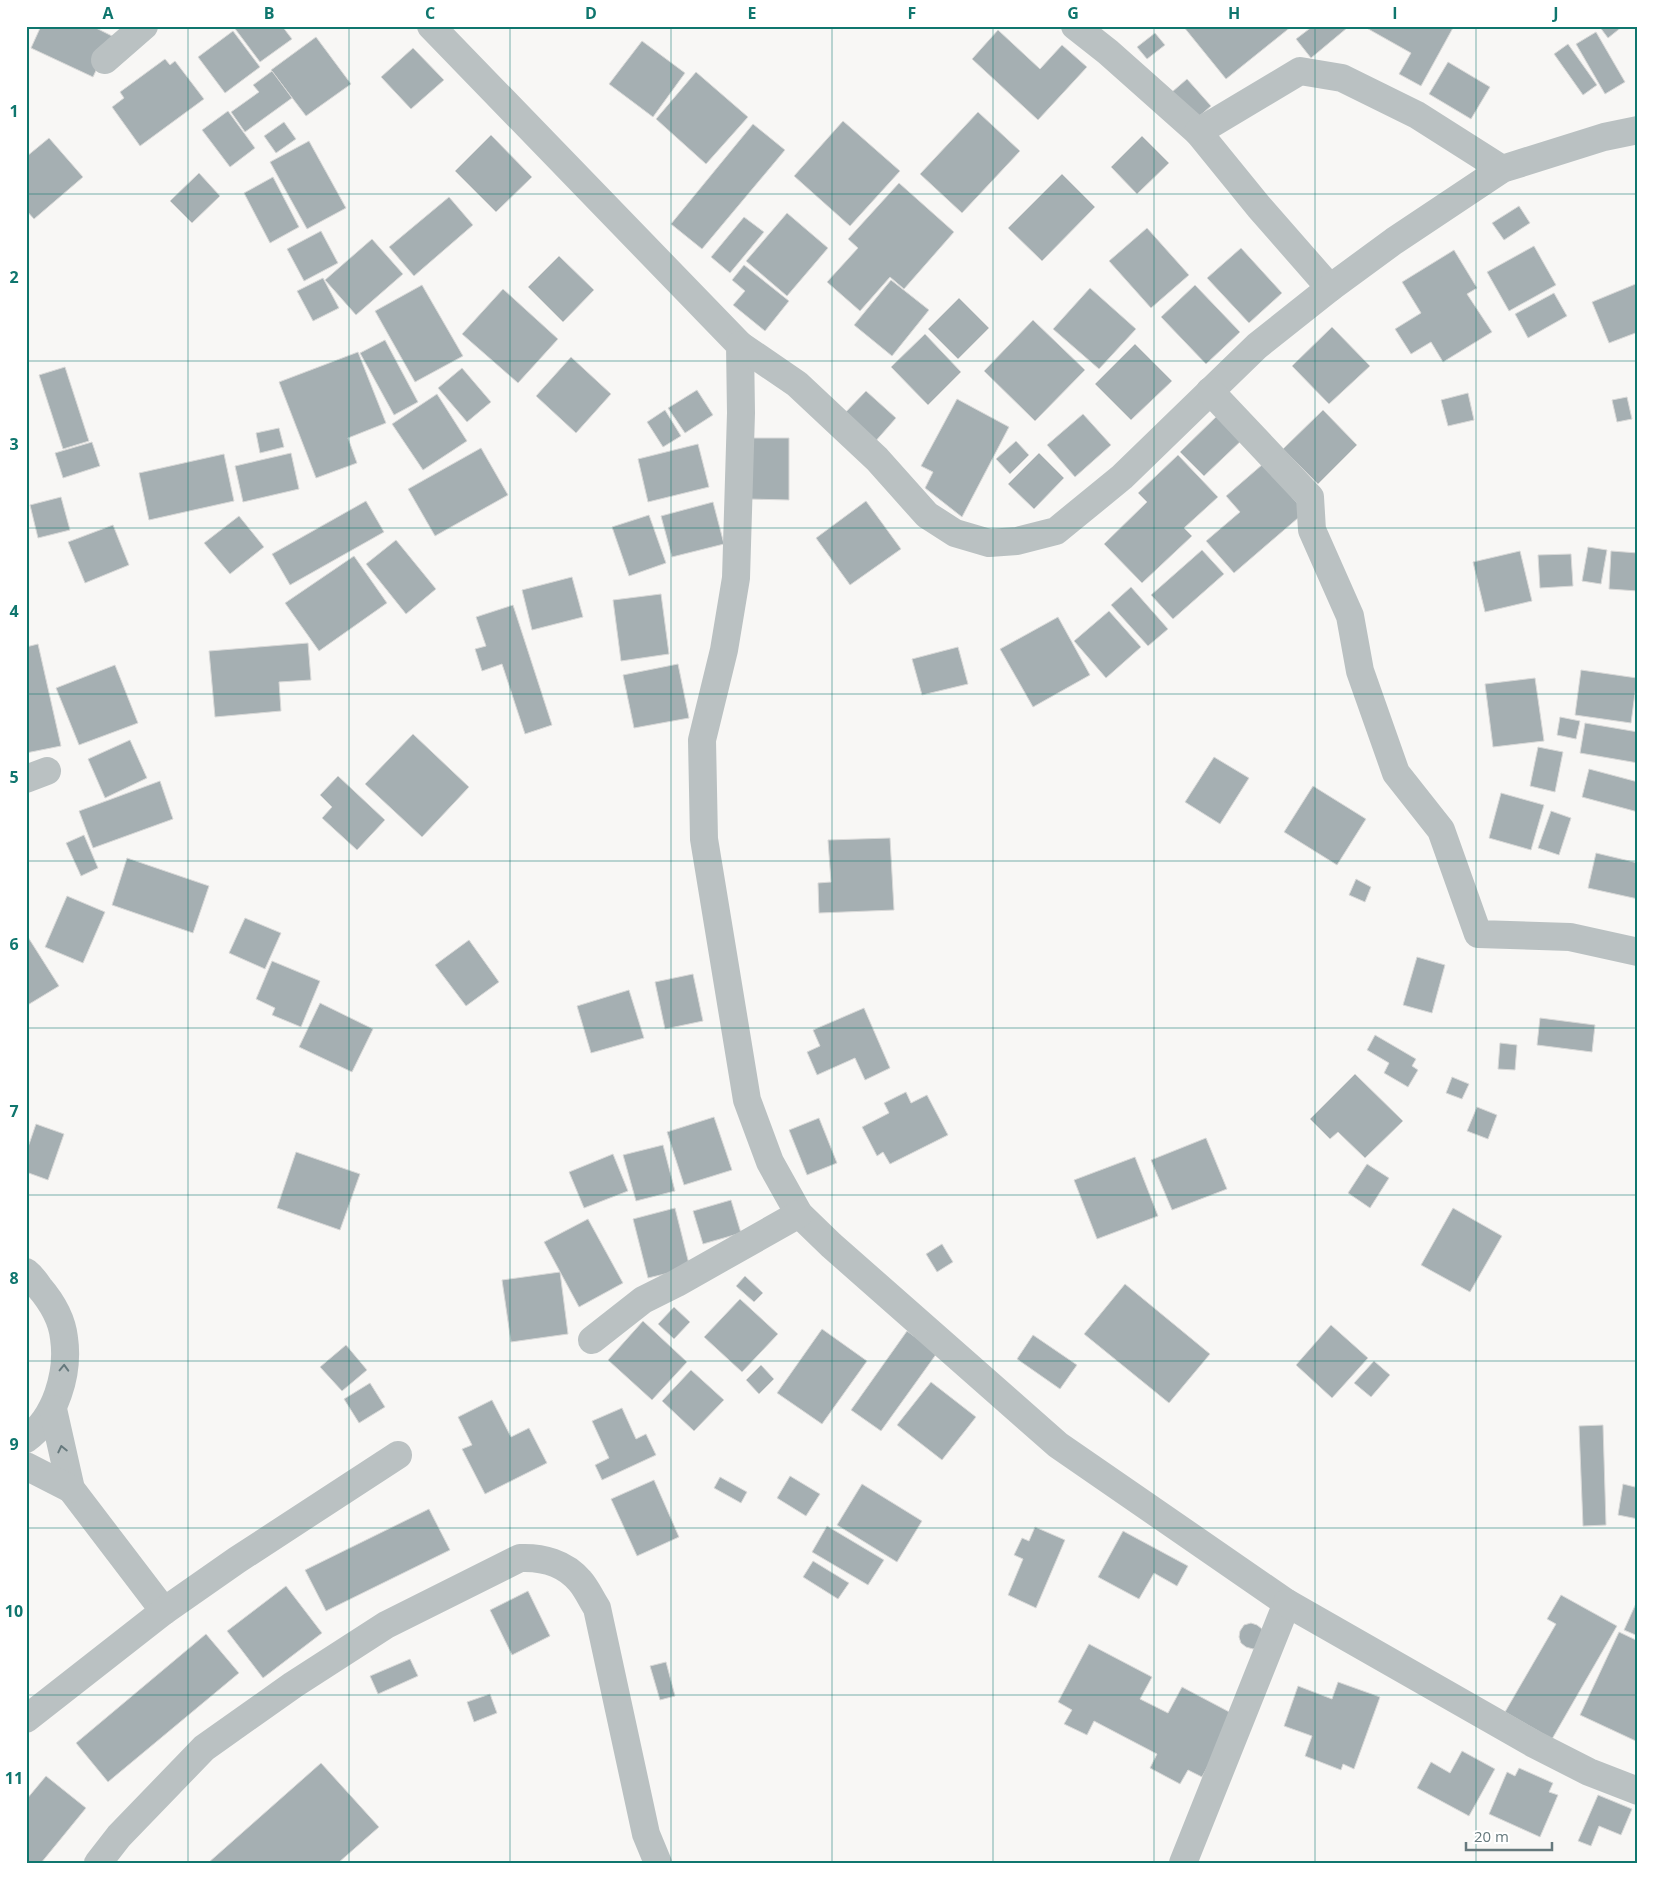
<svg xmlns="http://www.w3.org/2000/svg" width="1664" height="1889" font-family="'Open Sans',sans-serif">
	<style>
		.building { fill: #a5afb2; stroke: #d9d9d8 }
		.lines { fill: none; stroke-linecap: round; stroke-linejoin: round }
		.minor { stroke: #bac1c2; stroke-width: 28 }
		.oneway { stroke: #66797d }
		.grid { fill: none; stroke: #0f766e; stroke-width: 1; stroke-opacity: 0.55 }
		.neatline { fill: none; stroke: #0f766e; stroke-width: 2 }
		.grid-label { font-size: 16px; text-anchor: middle; font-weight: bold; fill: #0f766e }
	</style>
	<rect width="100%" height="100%" fill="#f8f7f5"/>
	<g class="building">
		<polygon points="41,26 92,26 112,36 93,77 31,48"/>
		<polygon points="233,26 282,26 292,39 260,62"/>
		<polygon points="1183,26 1292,26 1226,79"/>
		<polygon points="1313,26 1345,26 1347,28 1311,58 1296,39"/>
		<polygon points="1363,26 1454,26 1421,86 1399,74 1411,53"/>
		<polygon points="1599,26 1623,26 1608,38"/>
		<polygon points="998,30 1040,69 1062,45 1087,67 1038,120 972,59"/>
		<polygon points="233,31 260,67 225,93 198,57"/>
		<polygon points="1596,32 1625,82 1605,94 1576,44"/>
		<polygon points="1155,33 1165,45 1147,59 1137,47"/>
		<polygon points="316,37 351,84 306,116 271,70"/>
		<polygon points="642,41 685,73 653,117 609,84"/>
		<polygon points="1568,44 1597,85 1583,95 1554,54"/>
		<polygon points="413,48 444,80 411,109 381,77"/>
		<polygon points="165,59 170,65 175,61 204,99 140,146 112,107 124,98 120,92"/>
		<polygon points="1448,62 1490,87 1471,119 1429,94"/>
		<polygon points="272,71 292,98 245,132 231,112 259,92 253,85"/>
		<polygon points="696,72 748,117 706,164 656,119"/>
		<polygon points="1187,79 1211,106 1196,119 1172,92"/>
		<polygon points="228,111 255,148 230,167 202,130"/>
		<polygon points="978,112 1020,151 962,213 920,174"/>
		<polygon points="843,121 900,171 850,226 794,176"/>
		<polygon points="284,122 296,139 276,153 264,136"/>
		<polygon points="753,124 785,150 702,249 671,224"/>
		<polygon points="491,135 532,177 496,212 455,171"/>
		<polygon points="1142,136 1169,163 1137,194 1111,167"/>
		<polygon points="49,138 83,177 34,219 26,210 26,157"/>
		<polygon points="309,141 346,208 307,229 270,162"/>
		<polygon points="199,173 220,196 192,223 170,201"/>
		<polygon points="1062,174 1095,207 1042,261 1008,228"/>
		<polygon points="273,177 299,227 270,243 244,193"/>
		<polygon points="899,183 954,232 904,289 890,277 860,311 827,282 858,248 848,239"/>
		<polygon points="449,197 473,225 414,276 389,247"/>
		<polygon points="1519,206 1530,223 1504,240 1492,223"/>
		<polygon points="787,213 828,248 787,296 746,261"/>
		<polygon points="744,217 764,232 730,273 711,257"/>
		<polygon points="1147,228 1189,275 1151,308 1109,261"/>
		<polygon points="321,231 338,263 304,281 287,249"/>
		<polygon points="372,239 403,274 356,315 325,280"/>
		<polygon points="1534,246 1556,285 1509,311 1487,272"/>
		<polygon points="1241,248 1282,293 1249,323 1207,278"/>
		<polygon points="1454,250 1477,288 1467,294 1492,332 1443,362 1431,342 1411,354 1395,329 1421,313 1402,282"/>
		<polygon points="559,256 594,290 563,322 528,287"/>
		<polygon points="744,265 789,301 765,331 733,305 745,291 732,280"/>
		<polygon points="323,278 339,308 313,321 297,291"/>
		<polygon points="891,280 929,310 892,356 854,325"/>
		<polygon points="1638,283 1638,332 1609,343 1592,302"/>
		<polygon points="422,285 463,356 415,382 375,311"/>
		<polygon points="1195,285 1240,332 1206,364 1161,317"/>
		<polygon points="1090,288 1136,329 1099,369 1053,329"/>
		<polygon points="503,289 558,339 518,383 462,334"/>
		<polygon points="1554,293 1567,316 1528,338 1515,314"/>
		<polygon points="959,298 989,328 958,359 928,329"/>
		<polygon points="1033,320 1085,370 1035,421 984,371"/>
		<polygon points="1332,327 1370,366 1329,404 1292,366"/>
		<polygon points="925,334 961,372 928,405 891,367"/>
		<polygon points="385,340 418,402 394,415 360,353"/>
		<polygon points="1135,344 1172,381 1131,420 1095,384"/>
		<polygon points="358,352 386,423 348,438 357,463 316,478 279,382"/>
		<polygon points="571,357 611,394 576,433 536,396"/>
		<polygon points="65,367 89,441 63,449 39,375"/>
		<polygon points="462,368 491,402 467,422 438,388"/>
		<polygon points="697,390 713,415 685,433 668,408"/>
		<polygon points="866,391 896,418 873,444 842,416"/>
		<polygon points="1468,393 1474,420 1448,426 1441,400"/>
		<polygon points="437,394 467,441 423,470 392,424"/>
		<polygon points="1627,397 1632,419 1617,422 1612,400"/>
		<polygon points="957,399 1009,427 962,517 925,488 933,472 921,466"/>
		<polygon points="665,410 681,436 663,447 647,422"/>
		<polygon points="1323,410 1357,445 1318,484 1283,449"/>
		<polygon points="1083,414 1111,445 1075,477 1047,445"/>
		<polygon points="1219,414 1243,439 1204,476 1180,452"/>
		<polygon points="279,428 284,447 260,453 256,433"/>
		<polygon points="749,438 789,438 789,500 748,499"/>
		<polygon points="1016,441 1029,455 1010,474 996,459"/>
		<polygon points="92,442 100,466 63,478 55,453"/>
		<polygon points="698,444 709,487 648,502 638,459"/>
		<polygon points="481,448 508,495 435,536 408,489"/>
		<polygon points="291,453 299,489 243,502 235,466"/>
		<polygon points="1039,453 1064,478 1034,509 1008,484"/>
		<polygon points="224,454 234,501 149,520 139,473"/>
		<polygon points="1178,455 1218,497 1184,528 1192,536 1142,583 1104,544 1147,502 1138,493"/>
		<polygon points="1263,464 1305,512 1234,573 1206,541 1240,512 1226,496"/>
		<polygon points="61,497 70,530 38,538 30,505"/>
		<polygon points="366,501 384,532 290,585 272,554"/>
		<polygon points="866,501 901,549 850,585 816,538"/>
		<polygon points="713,502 724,544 672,557 661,516"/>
		<polygon points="649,515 666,563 629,576 612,527"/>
		<polygon points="239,516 264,547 230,574 204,543"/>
		<polygon points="113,525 129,565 85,583 68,542"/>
		<polygon points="396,540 436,589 406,614 366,564"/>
		<polygon points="1588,547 1607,550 1601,584 1582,581"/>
		<polygon points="1202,550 1224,574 1173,619 1151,595"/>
		<polygon points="1520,551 1532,601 1485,612 1473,562"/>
		<polygon points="1611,551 1638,553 1638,591 1609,589"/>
		<polygon points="1571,554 1573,586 1540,588 1538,555"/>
		<polygon points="354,556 387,603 319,651 285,603"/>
		<polygon points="572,577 583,617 532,630 522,590"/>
		<polygon points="1131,587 1168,629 1148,646 1111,605"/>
		<polygon points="661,594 669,654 621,661 613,600"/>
		<polygon points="513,605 552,725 525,734 502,664 482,671 475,649 486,646 476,617"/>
		<polygon points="1109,611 1141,647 1106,678 1074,641"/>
		<polygon points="1058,617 1090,675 1033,707 1000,649"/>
		<polygon points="308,643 311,680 279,682 281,711 215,717 209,651"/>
		<polygon points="38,644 61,746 26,753 26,647"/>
		<polygon points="958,647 968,684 922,695 912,659"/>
		<polygon points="678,664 689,718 634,728 623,675"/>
		<polygon points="115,665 138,723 79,745 56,688"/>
		<polygon points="1581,670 1637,678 1631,723 1575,715"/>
		<polygon points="1535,678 1544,741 1493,747 1485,684"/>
		<polygon points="1560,717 1580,721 1576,739 1557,735"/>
		<polygon points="1585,723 1638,732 1638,763 1580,753"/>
		<polygon points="413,734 469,787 422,837 365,784"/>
		<polygon points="130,740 147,778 105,798 88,759"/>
		<polygon points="1538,747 1563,752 1555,792 1530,786"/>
		<polygon points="1214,757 1249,778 1220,824 1185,802"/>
		<polygon points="1589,769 1638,782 1638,812 1582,797"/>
		<polygon points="338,776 385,820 357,850 322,818 332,807 320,795"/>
		<polygon points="160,781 173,819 93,848 79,811"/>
		<polygon points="1313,786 1366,819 1337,865 1284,832"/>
		<polygon points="1501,793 1544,805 1531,850 1489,838"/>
		<polygon points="1551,811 1571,818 1559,855 1538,848"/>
		<polygon points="84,835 98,868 81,876 66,843"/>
		<polygon points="890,838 894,910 819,913 818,883 831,882 828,840"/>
		<polygon points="1596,853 1638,863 1638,899 1588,888"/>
		<polygon points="127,858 209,886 193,933 112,905"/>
		<polygon points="1356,879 1371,887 1365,902 1349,895"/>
		<polygon points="67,896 105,912 83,963 45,947"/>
		<polygon points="245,918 281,933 265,969 229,953"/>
		<polygon points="26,934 59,986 26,1006"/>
		<polygon points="469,940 499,982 466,1006 435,965"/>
		<polygon points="1417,957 1445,965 1432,1013 1403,1005"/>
		<polygon points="272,961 320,981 301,1027 272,1015 275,1008 256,999"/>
		<polygon points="693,974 703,1021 665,1029 655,982"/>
		<polygon points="629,990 644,1038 591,1053 577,1006"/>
		<polygon points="320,1003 373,1029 352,1072 299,1047"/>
		<polygon points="864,1008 890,1068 865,1080 855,1058 817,1075 807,1052 820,1046 813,1030"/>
		<polygon points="1540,1018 1595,1025 1592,1052 1537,1045"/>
		<polygon points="1375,1035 1416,1059 1412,1066 1418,1070 1408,1087 1384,1073 1389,1063 1367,1050"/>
		<polygon points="1500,1043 1517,1045 1515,1070 1498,1069"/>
		<polygon points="1355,1074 1403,1121 1365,1158 1338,1132 1330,1139 1310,1119"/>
		<polygon points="1452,1077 1469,1084 1462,1099 1446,1093"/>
		<polygon points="906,1092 911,1103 927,1095 948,1135 890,1164 883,1152 877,1156 862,1127 889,1113 884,1103"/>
		<polygon points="1477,1107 1497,1115 1488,1139 1467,1131"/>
		<polygon points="714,1117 732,1170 684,1185 667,1132"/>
		<polygon points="819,1118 837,1163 807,1175 789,1130"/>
		<polygon points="36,1124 64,1134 48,1180 26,1172 26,1153"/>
		<polygon points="1206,1138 1227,1189 1172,1210 1151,1160"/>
		<polygon points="663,1145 675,1191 636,1201 623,1155"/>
		<polygon points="296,1152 360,1174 340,1230 277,1208"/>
		<polygon points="613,1154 628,1191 584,1208 569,1172"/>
		<polygon points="1135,1157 1158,1216 1097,1239 1074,1180"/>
		<polygon points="1367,1164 1389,1178 1370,1208 1348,1193"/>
		<polygon points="731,1200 741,1233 703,1244 693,1211"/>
		<polygon points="675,1208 690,1268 648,1278 633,1219"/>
		<polygon points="1453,1208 1502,1236 1470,1292 1421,1265"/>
		<polygon points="588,1219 623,1283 579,1307 544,1242"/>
		<polygon points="942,1244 953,1262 937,1272 926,1254"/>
		<polygon points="560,1272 568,1334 511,1342 502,1280"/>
		<polygon points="745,1276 763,1293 754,1302 736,1286"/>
		<polygon points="1125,1284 1210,1354 1169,1403 1084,1334"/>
		<polygon points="740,1299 778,1334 742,1372 704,1337"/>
		<polygon points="674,1307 690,1322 674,1339 658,1324"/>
		<polygon points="643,1321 687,1362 652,1400 608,1360"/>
		<polygon points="1331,1325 1368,1358 1332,1398 1296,1365"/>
		<polygon points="822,1329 867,1361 822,1424 777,1393"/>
		<polygon points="907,1331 937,1353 881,1431 851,1410"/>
		<polygon points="1033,1335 1077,1365 1060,1389 1017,1359"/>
		<polygon points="346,1345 367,1370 342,1391 320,1367"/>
		<polygon points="1374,1361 1390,1375 1371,1397 1354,1383"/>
		<polygon points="761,1365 774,1379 759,1394 746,1380"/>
		<polygon points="691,1370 724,1400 694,1431 662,1401"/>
		<polygon points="931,1382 976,1417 942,1460 897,1425"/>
		<polygon points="370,1383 385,1407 359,1423 344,1399"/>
		<polygon points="492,1400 511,1437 529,1428 547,1463 485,1494 462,1449 472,1445 458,1417"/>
		<polygon points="622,1408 636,1439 646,1434 656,1455 602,1480 595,1465 609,1458 592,1421"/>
		<polygon points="1603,1425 1606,1525 1583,1526 1579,1426"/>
		<polygon points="1638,1470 1638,1519 1618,1515 1623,1484 1635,1487"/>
		<polygon points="790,1476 820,1494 806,1516 777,1498"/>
		<polygon points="720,1477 747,1492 741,1503 714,1488"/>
		<polygon points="654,1480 679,1537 637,1556 611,1499"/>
		<polygon points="862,1484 922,1521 897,1562 837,1525"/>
		<polygon points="429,1509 450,1550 326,1611 305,1570"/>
		<polygon points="827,1526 884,1560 868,1585 812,1552"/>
		<polygon points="1035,1527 1065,1540 1036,1608 1008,1595 1023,1559 1014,1555 1022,1538 1029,1541"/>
		<polygon points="1123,1531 1188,1566 1177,1586 1154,1573 1139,1599 1098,1577"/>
		<polygon points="813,1561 849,1583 838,1599 803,1577"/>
		<polygon points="286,1586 322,1633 263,1678 227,1631"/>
		<polygon points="528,1591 550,1636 512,1655 490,1610"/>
		<polygon points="1561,1595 1617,1626 1552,1739 1505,1712 1556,1624 1547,1619"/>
		<polygon points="1638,1599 1638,1636 1624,1630"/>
		<polygon points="1251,1623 1257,1625 1262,1629 1259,1647 1253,1649 1246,1647 1241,1643 1239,1637 1240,1631 1244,1625"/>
		<polygon points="1619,1632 1638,1641 1638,1742 1580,1715"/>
		<polygon points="206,1634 239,1673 108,1782 76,1743"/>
		<polygon points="1089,1644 1152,1677 1140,1699 1168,1713 1182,1687 1235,1715 1202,1777 1188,1770 1180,1784 1150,1768 1157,1754 1094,1721 1087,1735 1064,1724 1072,1710 1058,1702"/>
		<polygon points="410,1659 418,1676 378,1694 370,1676"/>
		<polygon points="666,1662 675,1696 660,1700 650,1666"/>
		<polygon points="1338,1682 1380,1697 1354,1769 1343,1764 1341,1770 1305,1756 1312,1736 1284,1726 1298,1686 1332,1699"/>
		<polygon points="490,1694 497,1713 474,1722 467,1702"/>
		<polygon points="1462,1751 1495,1769 1469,1816 1417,1788 1431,1762 1450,1773"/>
		<polygon points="321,1763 379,1827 338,1863 208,1863"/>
		<polygon points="1519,1768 1553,1783 1549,1792 1558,1795 1540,1837 1489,1814 1507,1772 1515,1776"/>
		<polygon points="46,1776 86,1808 41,1863 26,1863 26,1800"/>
		<polygon points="1598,1795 1632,1809 1621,1835 1599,1826 1591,1846 1578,1841"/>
	</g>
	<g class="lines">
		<g class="minor">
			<polyline points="431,26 740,345 741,413 736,578 724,650 702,740 704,839 747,1100 770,1162 799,1214 831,1245 1058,1445 1287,1603 1183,1863"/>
			<polyline points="1075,26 1108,52 1198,132 1259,207 1330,288"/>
			<polyline points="105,60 144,26"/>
			<polyline points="1198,132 1300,71 1342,78 1417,115 1502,169"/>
			<polyline points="740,345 797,384 877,459 927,515 955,533 989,543 1017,541 1056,531 1122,477 1257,346 1330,288 1394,241 1502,169 1604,137 1638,130"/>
			<polyline points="1210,391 1310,497 1312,530 1350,616 1360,671 1396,773 1441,830 1478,934 1570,937 1638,952"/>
			<polyline points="26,779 47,771"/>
			<path d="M 26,1272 C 31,1276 35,1281 39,1287 C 51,1301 62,1319 64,1338 C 69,1373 56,1418 26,1439"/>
			<polyline points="592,1340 643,1300 677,1283 799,1214"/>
			<polyline points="53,1409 71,1489 164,1611"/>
			<polyline points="26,1466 71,1489"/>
			<polyline points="1287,1603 1534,1744 1589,1772 1638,1791"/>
			<polyline points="26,1719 164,1611 237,1560 398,1455"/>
			<path d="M 98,1863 L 119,1836 L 204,1748 L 293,1685 L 386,1625 L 520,1558 C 542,1557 565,1563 580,1581 C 587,1589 591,1599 597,1608 L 646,1834 L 658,1863"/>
		</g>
	</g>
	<defs><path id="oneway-chevron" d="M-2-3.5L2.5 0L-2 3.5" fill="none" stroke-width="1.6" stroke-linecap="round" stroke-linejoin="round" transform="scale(1.25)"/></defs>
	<g class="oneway">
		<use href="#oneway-chevron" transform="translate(64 1368) rotate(-88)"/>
		<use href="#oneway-chevron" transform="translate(62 1449) rotate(-103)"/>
	</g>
	<path class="grid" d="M 188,26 L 188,1863M 349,26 L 349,1863M 510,26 L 510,1863M 671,26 L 671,1863M 832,26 L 832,1863M 993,26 L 993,1863M 1154,26 L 1154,1863M 1315,26 L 1315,1863M 1476,26 L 1476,1863M 26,194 L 1638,194M 26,361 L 1638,361M 26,528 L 1638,528M 26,694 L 1638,694M 26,861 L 1638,861M 26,1028 L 1638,1028M 26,1195 L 1638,1195M 26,1361 L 1638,1361M 26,1528 L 1638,1528M 26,1695 L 1638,1695"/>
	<rect width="1664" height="1889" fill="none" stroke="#ffffff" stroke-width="55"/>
	<path d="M1466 1842v8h86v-8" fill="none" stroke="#66797d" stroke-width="2.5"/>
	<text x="1474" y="1842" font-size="15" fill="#66797d" stroke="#ffffff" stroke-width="4" paint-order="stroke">20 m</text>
	<rect x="28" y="28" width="1608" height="1834" class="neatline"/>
	<g class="grid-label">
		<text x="108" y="19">A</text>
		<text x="269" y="19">B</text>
		<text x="430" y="19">C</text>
		<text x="591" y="19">D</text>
		<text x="752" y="19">E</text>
		<text x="912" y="19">F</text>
		<text x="1073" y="19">G</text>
		<text x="1234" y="19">H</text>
		<text x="1395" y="19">I</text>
		<text x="1556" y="19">J</text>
		<text x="14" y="117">1</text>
		<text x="14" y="283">2</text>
		<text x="14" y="450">3</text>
		<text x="14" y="617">4</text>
		<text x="14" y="783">5</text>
		<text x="14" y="950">6</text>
		<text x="14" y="1117">7</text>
		<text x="14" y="1284">8</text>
		<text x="14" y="1450">9</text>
		<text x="14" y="1617">10</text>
		<text x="14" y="1784">11</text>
	</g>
</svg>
